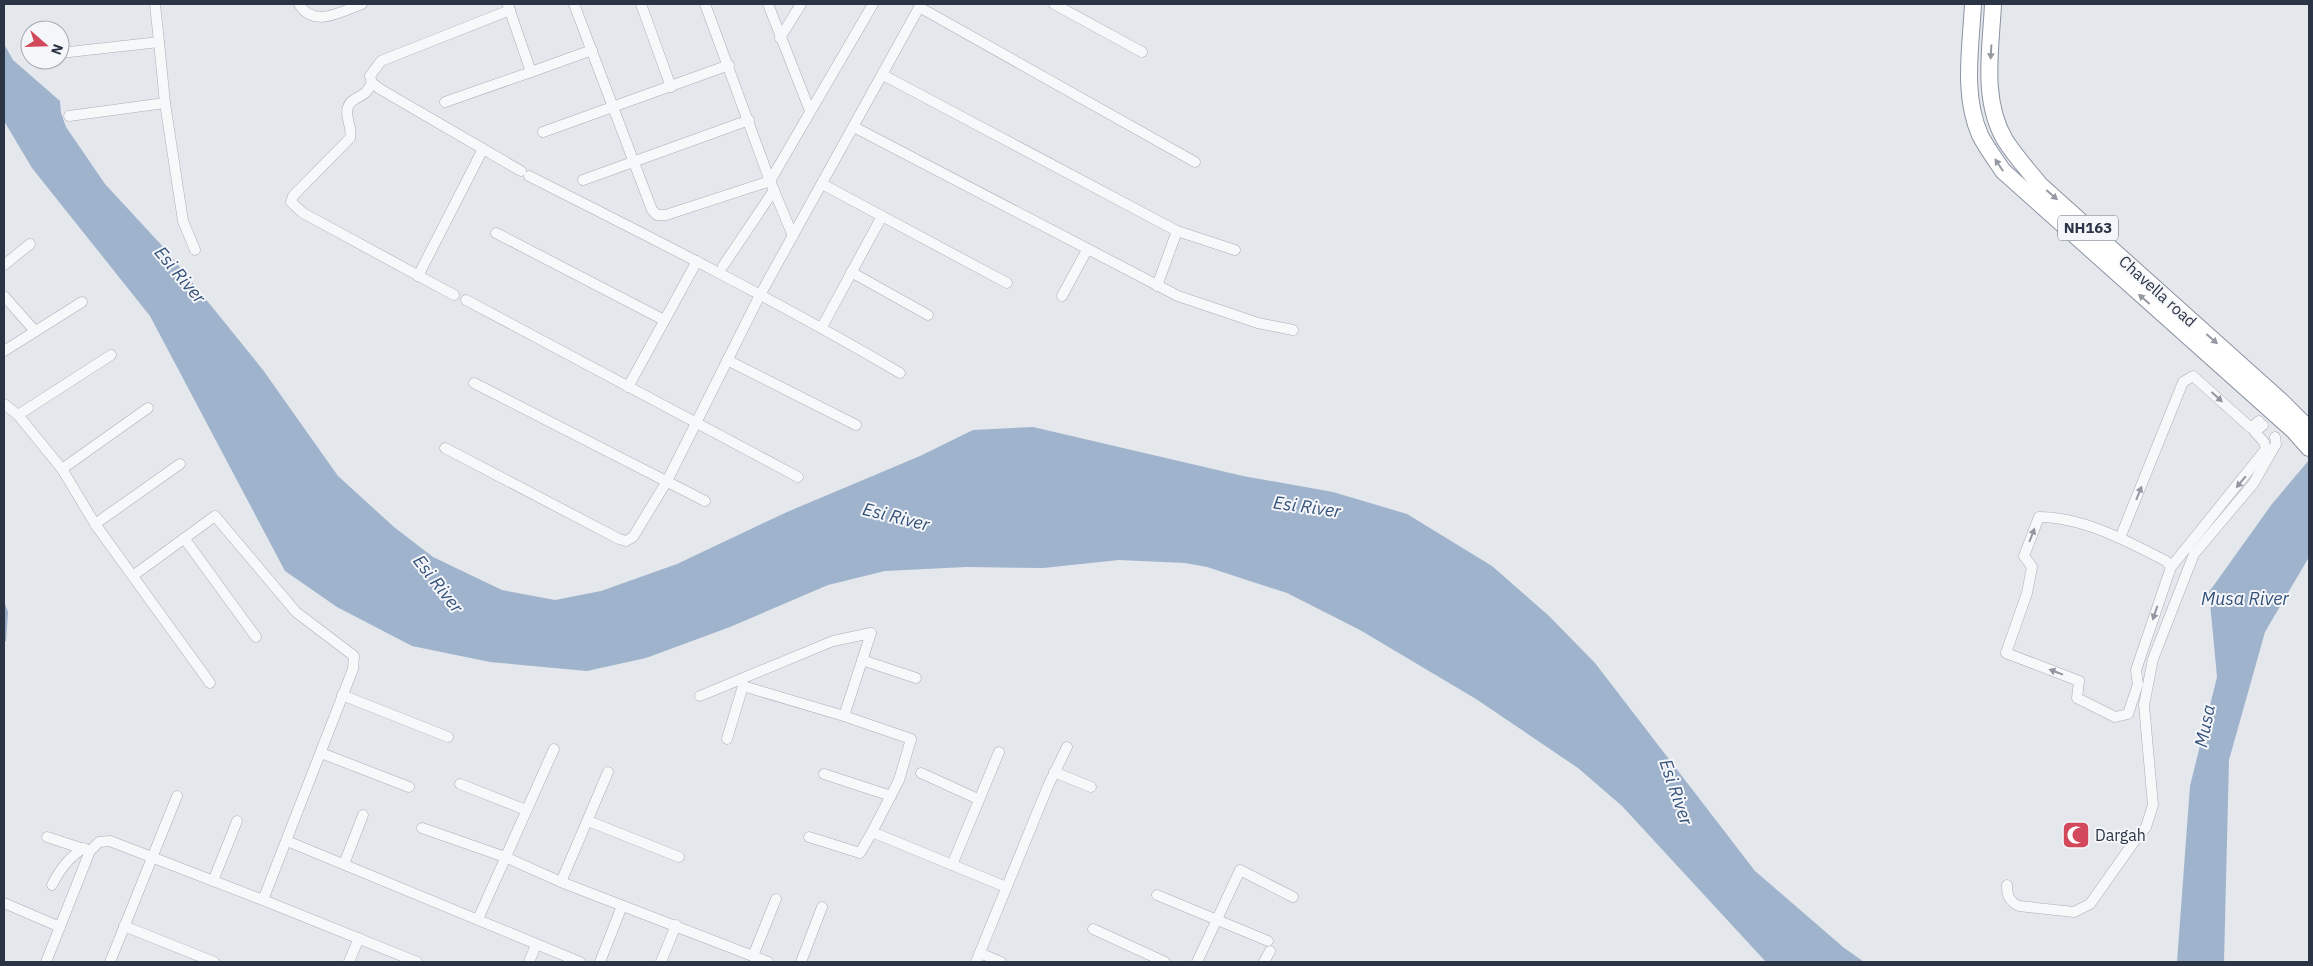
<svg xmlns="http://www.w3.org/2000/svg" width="2313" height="966" font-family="'IBM Plex Sans',sans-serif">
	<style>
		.water { fill: #9fb4cc }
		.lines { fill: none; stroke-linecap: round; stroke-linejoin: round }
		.minor-casing { stroke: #a9aeb7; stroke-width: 11 }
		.trunk-casing { stroke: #8b94a3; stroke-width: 18 }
		.minor { stroke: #f7f8fa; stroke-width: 10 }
		.trunk { stroke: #fff; stroke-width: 16 }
		.oneway { fill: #959aa2 }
		.oneway2 { fill: #9196a0 }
		.labels { text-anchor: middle; stroke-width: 4; stroke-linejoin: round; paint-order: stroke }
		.shield { fill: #f4f6f9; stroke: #676e7b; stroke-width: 1 }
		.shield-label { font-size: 15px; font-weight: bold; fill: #2b3445 }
		.street-label { font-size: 16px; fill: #2b3445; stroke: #f4f6f9 }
		.poi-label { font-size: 16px; fill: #2b3445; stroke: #f4f6f9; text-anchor: start }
		.water-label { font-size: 18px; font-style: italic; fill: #34527a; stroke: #f4f6f9 }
	</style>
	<rect width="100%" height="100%" fill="#e4e7ec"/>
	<g class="water">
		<polygon points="4,44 13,60 60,101 61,113 66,127 105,184 166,250 263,370 338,476 394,527 433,557 502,590 555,600 601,591 677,564 787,512 920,456 973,430 1033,427 1243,476 1333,492 1407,514 1492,566 1549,616 1595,663 1755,871 1843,947 1864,962 1766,962 1622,806 1578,768 1476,699 1360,630 1287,593 1207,567 1185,563 1119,560 1043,568 966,567 885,571 828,585 730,627 646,658 587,671 490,662 412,646 337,607 285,571 150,316 32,168 4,121"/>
		<polygon points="2309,460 2309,557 2265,632 2229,760 2224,962 2177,962 2190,786 2217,677 2209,592 2272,504"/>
		<polygon points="4,601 8,612 6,641 4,642"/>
	</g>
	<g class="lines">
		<g class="minor-casing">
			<g id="minor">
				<path d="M 299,4 C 314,29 342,11 362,4"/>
				<polyline points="574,4 652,210 657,215 666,215 770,181 873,4"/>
				<polyline points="641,4 671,87"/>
				<polyline points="705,4 770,181 793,236"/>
				<polyline points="768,4 810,111"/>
				<polyline points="1054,4 1142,52"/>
				<polyline points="508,5 531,72 592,50"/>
				<polyline points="919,7 1195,162"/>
				<polyline points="510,10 381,61 370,76 372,83 380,89 521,171"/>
				<polyline points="780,38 801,4"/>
				<polyline points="60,53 159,42 155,4"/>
				<polyline points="883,75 1177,231 1235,250"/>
				<path d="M 372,83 C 370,86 368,90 366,92 C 360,98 350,99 348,107 C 344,118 353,126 350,138 L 293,196 L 291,202 L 303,213 L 454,295"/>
				<polyline points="445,102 531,72"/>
				<polyline points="165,103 183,221 195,250"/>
				<polyline points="69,116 165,103 159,42"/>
				<polyline points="854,127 1178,296 1258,323 1293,330"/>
				<polyline points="543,132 729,65"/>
				<path d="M 529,176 C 654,239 779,302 900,373"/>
				<polyline points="583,180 749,120"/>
				<polyline points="822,184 1007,283"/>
				<polyline points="496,233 664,320"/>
				<polyline points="4,265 30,244"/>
				<polyline points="723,266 774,190"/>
				<polyline points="851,272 928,315"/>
				<polyline points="418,276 483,149"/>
				<polyline points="1157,286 1177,231"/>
				<polyline points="4,296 35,331"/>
				<polyline points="1062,296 1087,250"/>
				<polyline points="466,300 798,477"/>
				<polyline points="822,327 882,216"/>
				<polyline points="4,351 82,302"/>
				<polyline points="727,360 856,425"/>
				<polyline points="474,383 705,501"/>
				<polyline points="628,387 697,261"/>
				<polyline points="4,404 18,415 62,469 95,524 210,683"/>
				<polyline points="18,415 111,355"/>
				<polyline points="445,448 619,539 626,541 633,537 667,481 760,295 921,4"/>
				<polyline points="62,469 148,408"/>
				<polyline points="95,524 180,464"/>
				<polyline points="184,538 256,637"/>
				<polyline points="2120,538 2183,382 2193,376 2251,428 2259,421"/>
				<path d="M 2171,567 L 2136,670 L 2138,684 L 2128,714 L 2115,717 L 2077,698 L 2079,681 L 2006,653 L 2027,593 L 2032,567 L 2024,556 L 2039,517 C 2083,517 2127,541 2166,561 L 2171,567 L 2266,449 L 2264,442 L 2255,432 L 2263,425"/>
				<polyline points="134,575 215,516 296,612 354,656 353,669 263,900"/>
				<polyline points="862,660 916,678"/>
				<polyline points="743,686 844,716 911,739 899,780 872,832 1006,887"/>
				<polyline points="342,695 448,737"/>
				<polyline points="700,696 833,641 871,633 844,716"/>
				<polyline points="727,739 743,686 741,681"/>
				<polyline points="321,753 409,787"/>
				<polyline points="1054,772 1091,787"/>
				<polyline points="921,773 978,799"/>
				<polyline points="824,774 891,796"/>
				<polyline points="460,784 526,810"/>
				<polyline points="588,821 679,857"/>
				<polyline points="422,828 505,857 561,882 768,962"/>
				<polyline points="47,837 87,850"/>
				<polyline points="809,837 860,853 872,832"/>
				<polyline points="287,841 580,962"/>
				<polyline points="344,864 363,815"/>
				<polyline points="952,865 999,752"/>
				<polyline points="213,881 237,821"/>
				<polyline points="561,882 608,772"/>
				<path d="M 52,885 C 59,871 70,856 84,848"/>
				<path d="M 2007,885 C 2007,896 2009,901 2019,906 L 2074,912 L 2090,904 L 2136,839 L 2146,827 L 2153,805 L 2144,705 L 2153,659 L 2194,554 L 2253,484 L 2276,444 L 2275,437"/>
				<polyline points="1157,895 1268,941"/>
				<polyline points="4,903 60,927"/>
				<polyline points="478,919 554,749"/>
				<polyline points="124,926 214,962"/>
				<polyline points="1093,929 1165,962"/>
				<polyline points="980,953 1001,962"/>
				<polyline points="753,956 776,899"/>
				<polyline points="46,962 90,851 99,842 110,841 263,900 417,962"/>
				<polyline points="110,962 177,796"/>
				<polyline points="349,962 359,938"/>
				<polyline points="529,962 536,945"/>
				<polyline points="600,962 622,906"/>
				<polyline points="661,962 676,925"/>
				<polyline points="801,962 822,907"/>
				<polyline points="976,962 1048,786 1067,747"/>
				<polyline points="1197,962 1240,870 1293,897"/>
				<polyline points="1264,962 1270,951"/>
			</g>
		</g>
		<g class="trunk-casing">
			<g id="trunk">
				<path d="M 1973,4 C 1971,47 1962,94 1980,135 C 1986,147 1995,159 2003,171 L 2294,431 L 2309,448"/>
				<path d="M 1993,4 C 1991,48 1981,99 2005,140 C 2015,156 2028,170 2040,185 L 2282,402 L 2309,429"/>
			</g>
		</g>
		<use href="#minor" class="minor"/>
		<use href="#trunk" class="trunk"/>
	</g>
	<defs><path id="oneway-solid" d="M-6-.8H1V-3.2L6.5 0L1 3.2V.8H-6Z" transform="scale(1.25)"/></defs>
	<g class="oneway">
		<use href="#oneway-solid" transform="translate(1991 52) rotate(93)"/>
		<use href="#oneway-solid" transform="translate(1999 165) rotate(-124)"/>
		<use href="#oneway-solid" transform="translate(2052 195) rotate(41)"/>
		<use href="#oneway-solid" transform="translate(2144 299) rotate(-139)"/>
		<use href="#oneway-solid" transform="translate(2212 339) rotate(41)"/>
	</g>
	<g class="oneway2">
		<use href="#oneway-solid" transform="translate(2217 397) rotate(42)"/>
		<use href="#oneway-solid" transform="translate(2241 482) rotate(130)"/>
		<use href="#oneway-solid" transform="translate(2139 493) rotate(-68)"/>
		<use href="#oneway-solid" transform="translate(2032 535) rotate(-69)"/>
		<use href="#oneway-solid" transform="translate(2155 613) rotate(109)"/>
		<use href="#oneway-solid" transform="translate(2056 672) rotate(-159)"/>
	</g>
	<defs>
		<g id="mosque-square" transform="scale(1.4375)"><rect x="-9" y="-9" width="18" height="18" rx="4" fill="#d1495b" stroke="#f4f6f9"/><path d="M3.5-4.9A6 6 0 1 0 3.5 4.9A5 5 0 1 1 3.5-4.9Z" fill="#fff"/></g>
	</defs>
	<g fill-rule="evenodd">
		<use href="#mosque-square" x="2076" y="835"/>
	</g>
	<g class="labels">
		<rect class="shield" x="2058" y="215.5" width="60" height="25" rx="4"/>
		<g class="shield-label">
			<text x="2088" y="233">NH163</text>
		</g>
		<g class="street-label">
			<text transform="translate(2158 291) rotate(42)" y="6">Chavella road</text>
		</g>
		<g class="poi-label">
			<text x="2095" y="841">Dargah</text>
		</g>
		<g class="water-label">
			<text transform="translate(180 275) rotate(50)" y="6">Esi River</text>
			<text transform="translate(1307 507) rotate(8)" y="6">Esi River</text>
			<text transform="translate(896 517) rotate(14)" y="6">Esi River</text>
			<text transform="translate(438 584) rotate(52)" y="6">Esi River</text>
			<text x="2245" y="605">Musa River</text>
			<text transform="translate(2205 726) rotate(-79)" y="6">Musa</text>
			<text transform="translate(1676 792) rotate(71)" y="6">Esi River</text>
		</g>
	</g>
	<rect width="2313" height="966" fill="none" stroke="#2b3445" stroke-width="10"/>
	<g transform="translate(45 45) rotate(110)"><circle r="24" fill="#f4f6f9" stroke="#a4a8b1"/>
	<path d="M0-4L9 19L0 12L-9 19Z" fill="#d1495b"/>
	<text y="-8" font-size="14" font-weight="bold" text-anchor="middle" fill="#2b3445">N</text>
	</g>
</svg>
